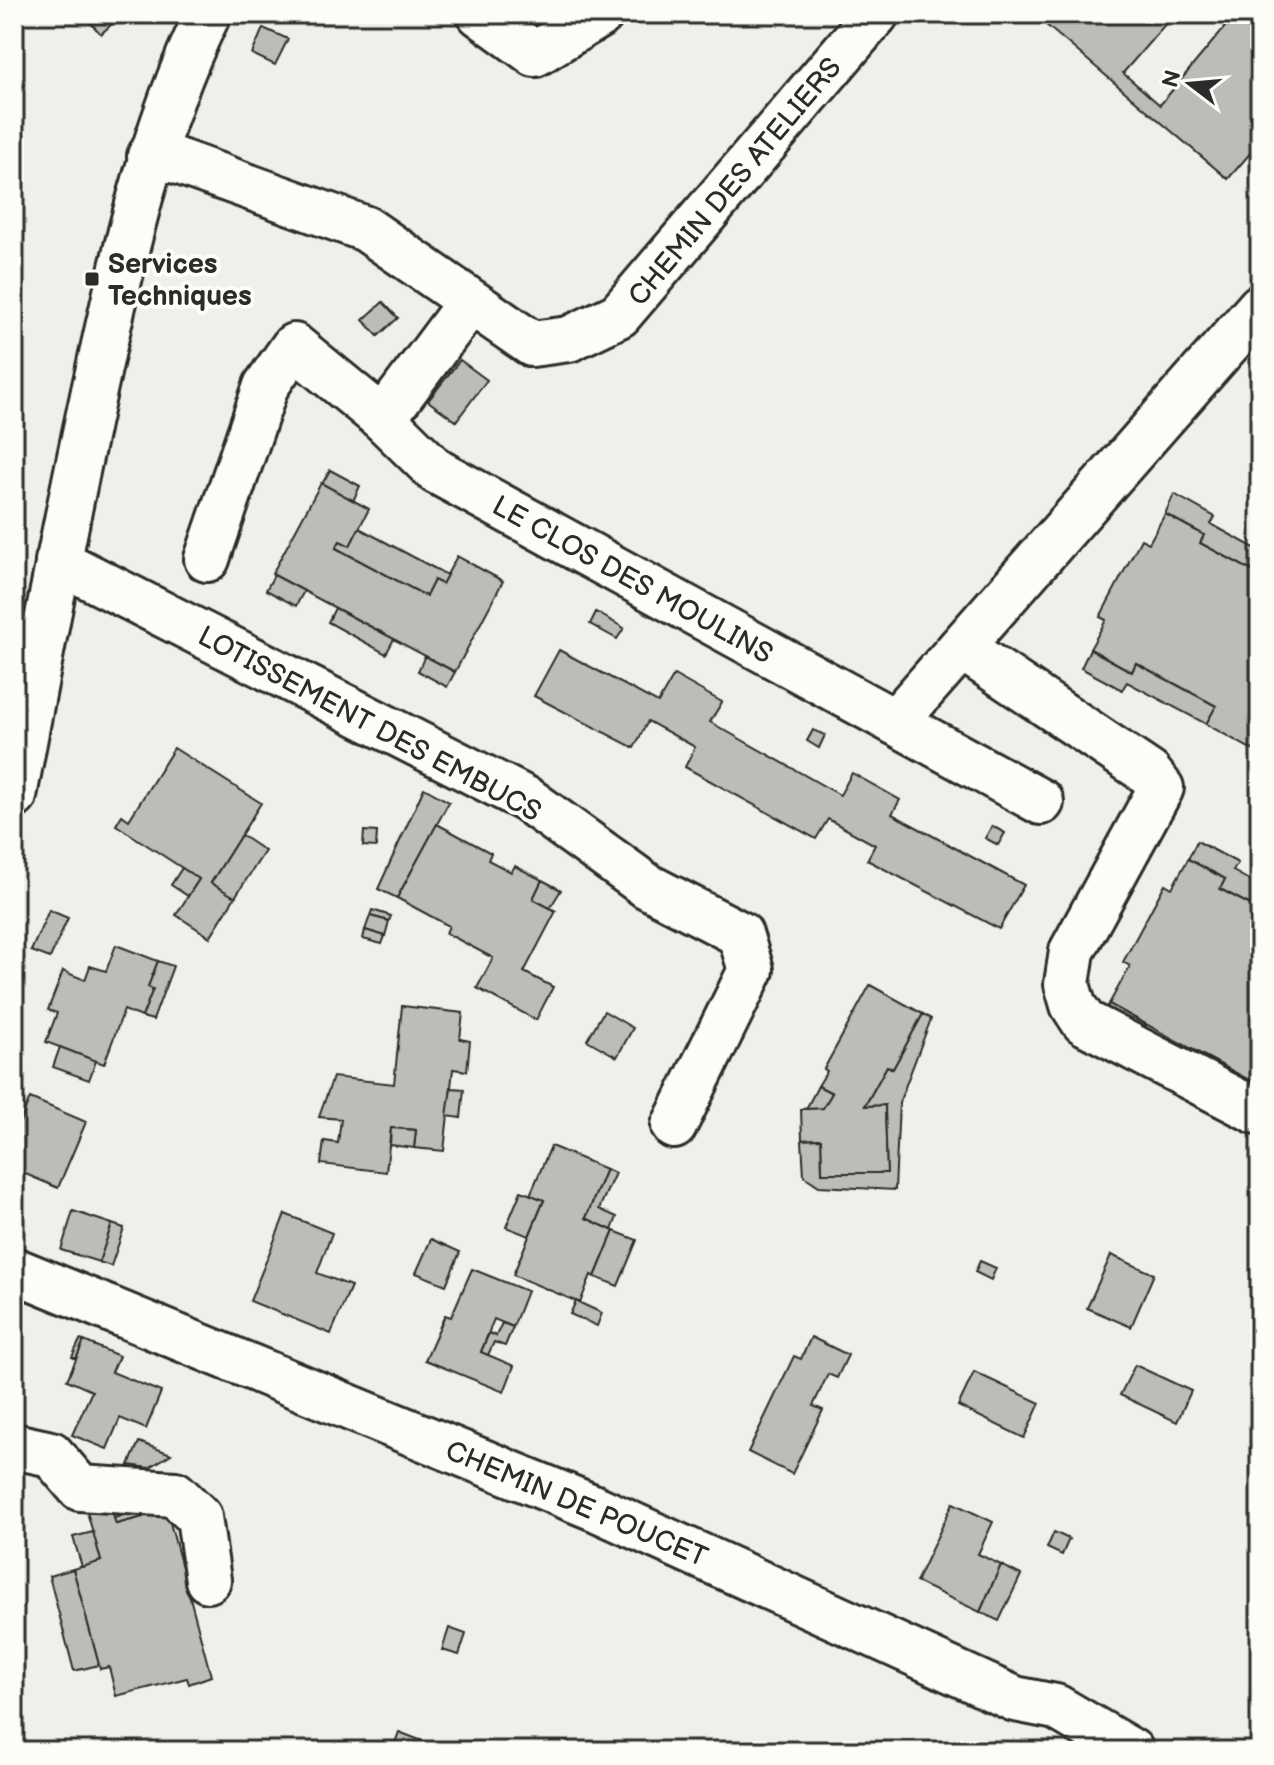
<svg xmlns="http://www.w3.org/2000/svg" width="1274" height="1765" font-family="'Balsamiq Sans',sans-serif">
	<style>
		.building { fill: #bdbcb8; stroke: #2b2b2b; stroke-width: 2 }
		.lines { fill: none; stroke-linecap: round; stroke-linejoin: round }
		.minor-casing { stroke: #2b2b2b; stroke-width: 50 }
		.minor { stroke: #fdfcf7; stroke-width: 44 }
		.poi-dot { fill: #2b2b2b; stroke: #fdfcf7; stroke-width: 3 }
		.labels { text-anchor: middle; stroke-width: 8; stroke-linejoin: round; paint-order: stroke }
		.street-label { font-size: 28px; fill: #2b2b2b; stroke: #fdfcf7 }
		.poi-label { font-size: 28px; font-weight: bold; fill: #2b2b2b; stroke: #fdfcf7; text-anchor: start }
	</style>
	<rect width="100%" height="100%" fill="#f0efeb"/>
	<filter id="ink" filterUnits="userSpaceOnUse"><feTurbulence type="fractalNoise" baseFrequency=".0125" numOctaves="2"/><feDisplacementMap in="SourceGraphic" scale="16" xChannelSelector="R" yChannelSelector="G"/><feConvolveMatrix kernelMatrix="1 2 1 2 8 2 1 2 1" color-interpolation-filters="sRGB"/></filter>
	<g filter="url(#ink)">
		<g class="building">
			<polygon points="82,14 115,14 110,19 114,22 101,34"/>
			<polygon points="1054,14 1174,14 1123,73 1160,105 1234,16 1232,14 1260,14 1260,142 1228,179 1045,24"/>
			<polygon points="263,28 288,39 275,65 252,54"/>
			<polygon points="14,155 24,162 14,177"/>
			<polygon points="383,302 398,318 378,336 363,320"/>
			<polygon points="460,360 487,380 456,421 428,401"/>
			<polygon points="330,470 360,486 353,501 322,484"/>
			<polygon points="321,483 369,509 350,546 340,541 336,548 426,596 434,580 442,584 457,556 503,581 455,672 272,574"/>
			<polygon points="1174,494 1215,517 1211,524 1260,551 1260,575 1200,543 1204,535 1165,514"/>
			<polygon points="1165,514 1204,535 1200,543 1260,575 1260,754 1206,724 1216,706 1136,663 1132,672 1090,649 1106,620 1100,617 1141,539 1149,543"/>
			<polygon points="359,528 447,575 442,584 434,580 426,596 336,548 340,541 350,546"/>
			<polygon points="274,575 304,591 296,606 266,590"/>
			<polygon points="335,608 394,639 386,654 328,622"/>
			<polygon points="596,612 624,628 617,639 590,624"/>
			<polygon points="1090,649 1132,672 1136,663 1216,706 1206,724 1127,682 1122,690 1081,668"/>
			<polygon points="559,650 658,703 674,675 722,702 710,722 840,795 852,773 900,800 892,814 1024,885 999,929 867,860 875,845 828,819 816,839 685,767 695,747 648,721 634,748 534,696"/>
			<polygon points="425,656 455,672 447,687 418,671"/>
			<polygon points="813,730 825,735 819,748 807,741"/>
			<polygon points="174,748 261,803 211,883 235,897 210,937 176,915 199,879 116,825 122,815 129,820"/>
			<polygon points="424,788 449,802 397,898 378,889"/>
			<polygon points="437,824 491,853 488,860 511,872 515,866 542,880 533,899 556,911 524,972 553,987 536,1020 477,988 493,958 446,933 449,926 397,898"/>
			<polygon points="992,826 1005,833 998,845 985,838"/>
			<polygon points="364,831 377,832 376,847 363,846"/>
			<polygon points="241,835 265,851 235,897 211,883"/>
			<polygon points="1197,841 1238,863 1233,871 1260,886 1260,910 1220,889 1225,879 1188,859"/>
			<polygon points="1188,859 1225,879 1220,889 1260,910 1260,1086 1109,1004 1130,966 1123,962 1165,884 1172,888"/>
			<polygon points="182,868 199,879 188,896 171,885"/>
			<polygon points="542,880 561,890 550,908 533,899"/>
			<polygon points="49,910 68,918 50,958 31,951"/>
			<polygon points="372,910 391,916 389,921 370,916"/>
			<polygon points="370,916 389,921 385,936 365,930"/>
			<polygon points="365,930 385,936 382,944 363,939"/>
			<polygon points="116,945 158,961 148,987 153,989 142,1017 124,1010 104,1064 46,1042 57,1013 48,1010 63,971 85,980 90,966 106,971"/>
			<polygon points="158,961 173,966 153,1020 142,1017 153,989 148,987"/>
			<polygon points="870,985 923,1014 893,1069 887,1066 865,1106 885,1105 887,1173 822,1173 821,1139 802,1140 801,1109 823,1108 832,1093 818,1086 827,1071 824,1069"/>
			<polygon points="1109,1004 1146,1025 1142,1032 1104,1012"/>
			<polygon points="402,1006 463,1013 460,1039 470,1041 467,1071 453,1069 444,1151 414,1148 416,1130 391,1128 386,1172 321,1164 324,1141 338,1143 341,1119 319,1117 333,1077 394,1084"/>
			<polygon points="604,1011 633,1028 617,1057 587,1040"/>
			<polygon points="923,1014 931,1019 899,1103 895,1190 819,1186 804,1176 802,1140 821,1139 822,1173 887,1173 885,1105 865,1106 887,1066 893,1069"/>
			<polygon points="60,1047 96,1061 89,1080 53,1067"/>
			<polygon points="818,1086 832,1093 823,1108 806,1109"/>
			<polygon points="451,1088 464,1089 461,1118 447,1116"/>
			<polygon points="30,1098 86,1122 58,1188 14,1169 14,1136"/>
			<polygon points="391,1128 416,1130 414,1148 390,1145"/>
			<polygon points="551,1146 606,1169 586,1218 614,1231 595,1277 591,1275 580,1303 513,1275 544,1200 530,1195"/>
			<polygon points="606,1169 615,1173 599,1209 617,1217 612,1230 586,1218"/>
			<polygon points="521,1191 544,1200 529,1236 506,1227"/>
			<polygon points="73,1211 112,1224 99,1262 61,1250"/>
			<polygon points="285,1214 332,1233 317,1273 351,1286 331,1334 250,1301"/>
			<polygon points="112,1224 124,1228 111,1266 99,1262"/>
			<polygon points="614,1231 637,1240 618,1286 595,1277"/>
			<polygon points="431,1239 460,1252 446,1285 416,1273"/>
			<polygon points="1111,1255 1154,1274 1131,1327 1087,1308"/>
			<polygon points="980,1261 996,1268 991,1280 975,1272"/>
			<polygon points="472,1269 527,1291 513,1327 494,1319 481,1352 514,1366 504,1392 425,1360 445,1315 451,1317"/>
			<polygon points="576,1301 602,1313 597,1326 570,1314"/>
			<polygon points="502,1323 513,1327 505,1346 494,1342 488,1355 481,1352 489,1333 496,1336"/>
			<polygon points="811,1337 848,1355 837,1378 828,1374 813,1406 823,1410 792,1474 748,1452 794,1356 801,1359"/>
			<polygon points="80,1340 84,1341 76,1359 72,1357"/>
			<polygon points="84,1341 119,1356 112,1372 161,1392 146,1429 120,1418 107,1449 72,1435 92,1391 67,1380"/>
			<polygon points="1135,1365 1191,1391 1177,1422 1120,1395"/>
			<polygon points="974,1372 1040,1403 1024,1438 958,1406"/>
			<polygon points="139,1442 171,1454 149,1468 129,1465"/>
			<polygon points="953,1503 993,1522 978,1554 1001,1565 980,1612 916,1582"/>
			<polygon points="165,1504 211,1676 189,1684 187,1678 116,1696 109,1667 100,1669 73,1569 101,1561 87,1512 111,1506 116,1524 143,1517 142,1510"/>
			<polygon points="142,1510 143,1517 116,1524 114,1518"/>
			<polygon points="93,1532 101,1561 82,1567 73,1537"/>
			<polygon points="1054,1532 1069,1539 1062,1555 1047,1548"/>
			<polygon points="1001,1565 1021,1575 999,1621 980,1612"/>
			<polygon points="73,1569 99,1665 74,1671 49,1576"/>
			<polygon points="449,1628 466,1634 459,1655 442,1650"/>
			<polygon points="399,1732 433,1745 430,1751 392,1751"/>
		</g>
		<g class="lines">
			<g class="minor-casing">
				<g id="minor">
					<polyline points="480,14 535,54 601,14"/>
					<polyline points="150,156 177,161 366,229 532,344 569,339 619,315 876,14"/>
					<polyline points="470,302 383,419 436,471 1041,802"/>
					<polyline points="207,559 266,386 294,346 383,419"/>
					<polyline points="58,561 528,800 647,886 740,934 751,970 674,1126"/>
					<polyline points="961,647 1149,773 1161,788 1072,951 1067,984 1073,1005 1084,1022 1256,1111"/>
					<polyline points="895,722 1260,307"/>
					<path d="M 14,796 C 39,660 65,525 94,391 C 122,262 150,132 208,14"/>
					<polyline points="14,1270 595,1508 1015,1699 1056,1707 1131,1751"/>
					<polyline points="14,1446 51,1454 80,1488 175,1494 199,1517 208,1580"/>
				</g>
			</g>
			<use href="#minor" class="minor"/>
		</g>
	</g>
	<rect class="poi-dot" x="84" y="271" width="16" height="16" rx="4"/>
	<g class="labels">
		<g class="street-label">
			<text transform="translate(734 181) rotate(-50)" y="10">CHEMIN DES ATELIERS</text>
			<text transform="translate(633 579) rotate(29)" y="10">LE CLOS DES MOULINS</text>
			<text transform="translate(370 723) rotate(28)" y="10">LOTISSEMENT DES EMBUCS</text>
			<text transform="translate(577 1503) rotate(23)" y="10">CHEMIN DE POUCET</text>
		</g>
		<g class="poi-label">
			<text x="108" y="273">Services<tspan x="108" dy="32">Techniques</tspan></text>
		</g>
	</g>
	<rect width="1274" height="1765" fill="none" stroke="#fdfcf7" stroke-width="48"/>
	<rect x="24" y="24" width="1226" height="1717" fill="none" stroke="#2b2b2b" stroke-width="3" filter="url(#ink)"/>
	<g transform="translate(1190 84) rotate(286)" stroke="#fdfcf7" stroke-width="6" paint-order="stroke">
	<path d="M0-6L14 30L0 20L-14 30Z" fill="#2b2b2b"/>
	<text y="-12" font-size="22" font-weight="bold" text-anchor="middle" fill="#2b2b2b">N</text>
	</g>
</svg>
